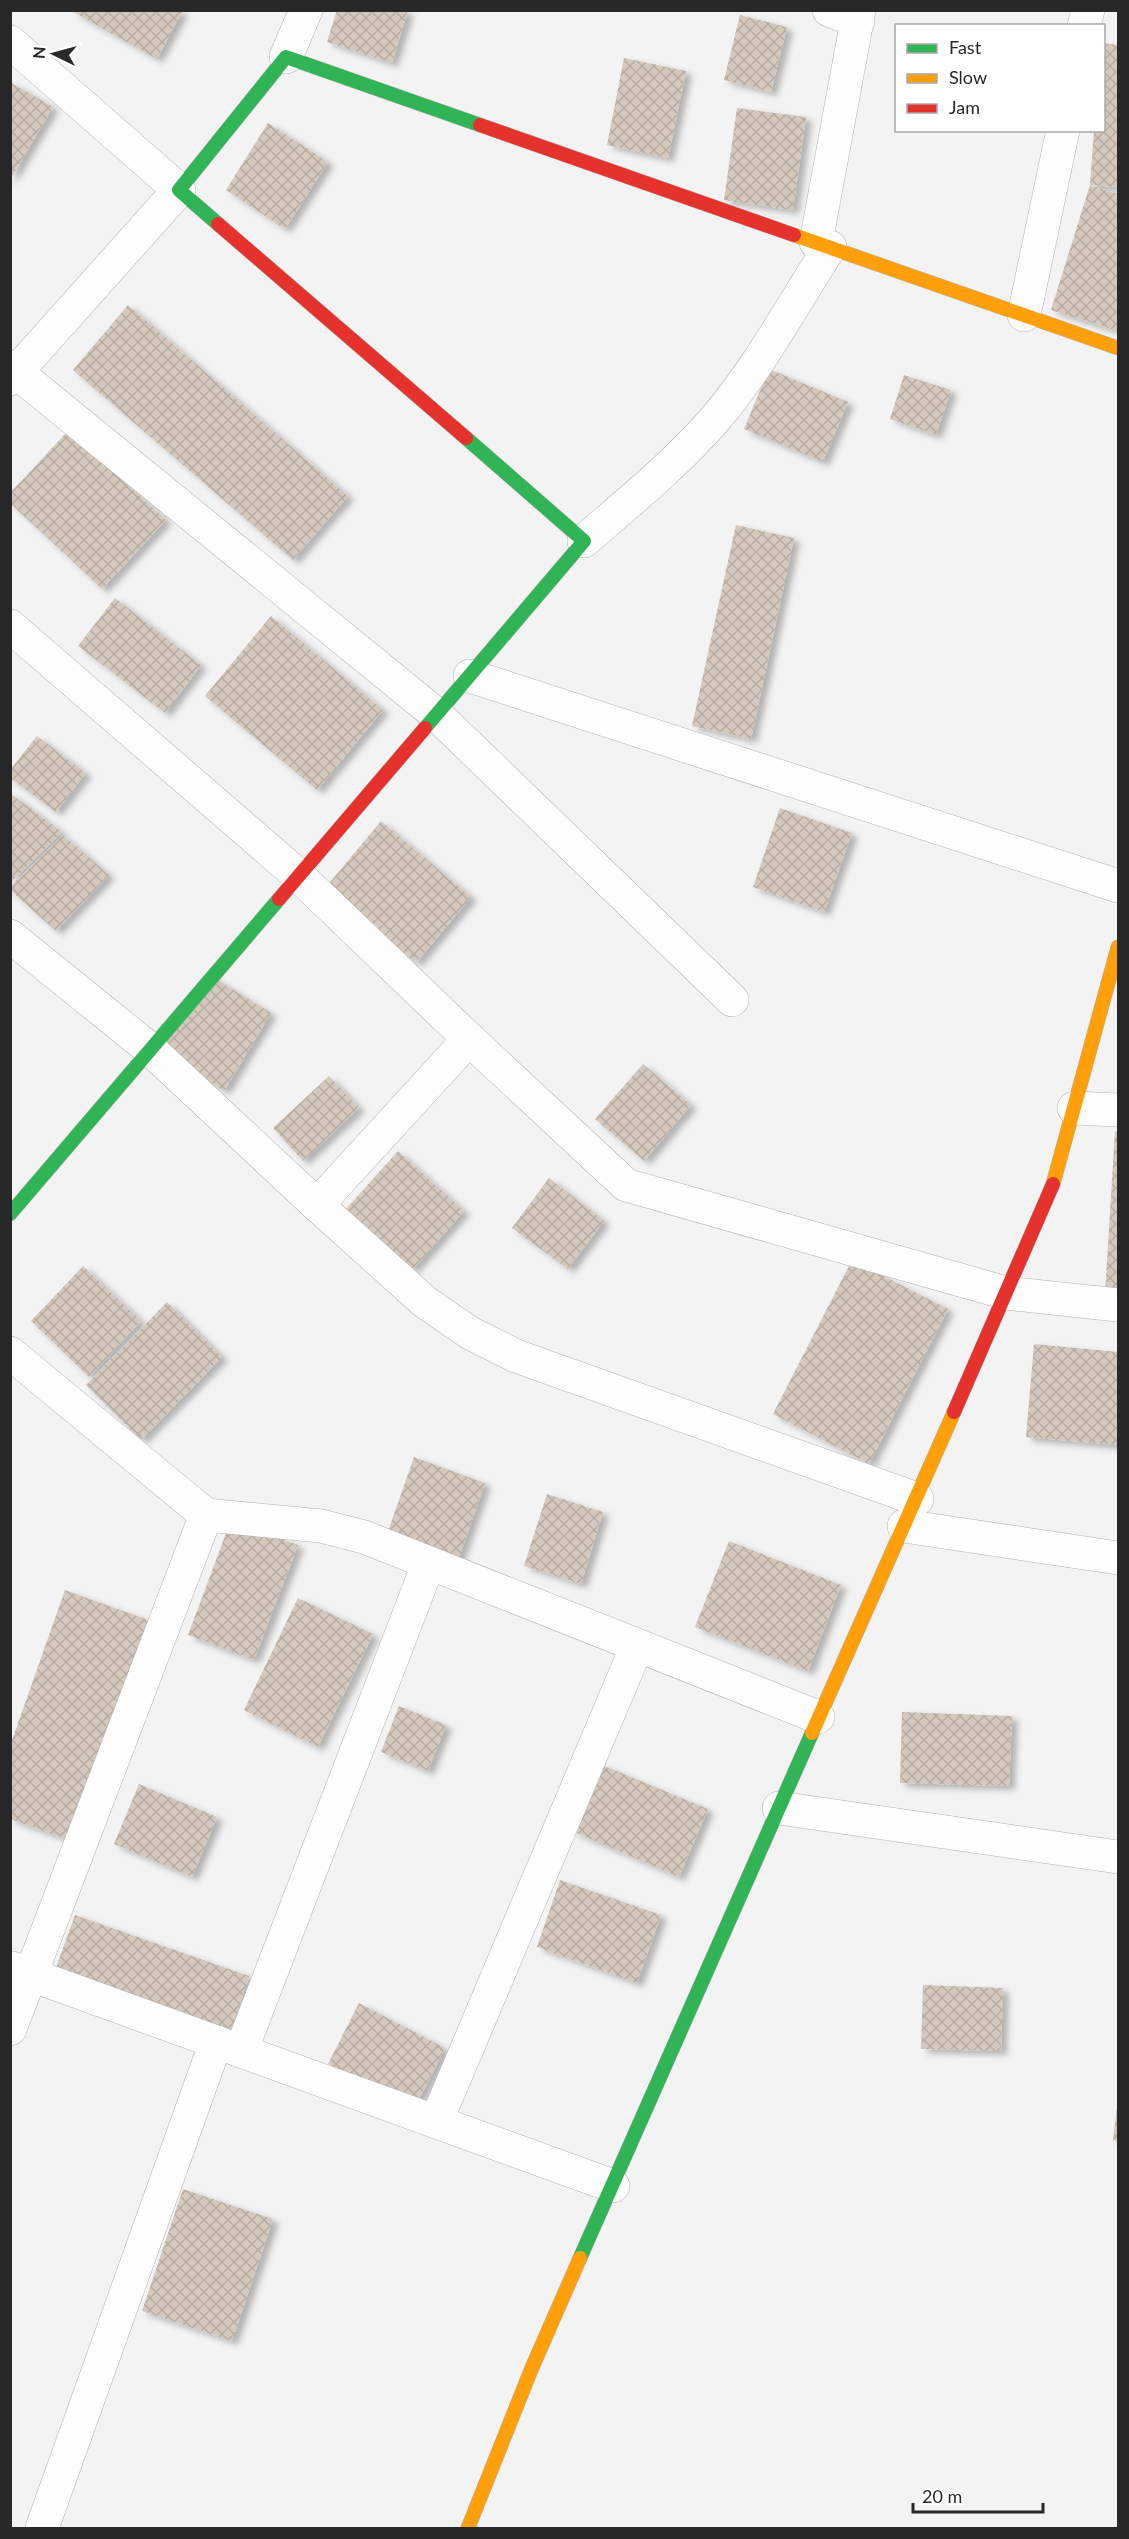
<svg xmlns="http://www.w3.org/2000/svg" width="1129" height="2539" font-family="Lato,sans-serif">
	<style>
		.building { fill: url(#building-cross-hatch); filter: url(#shadow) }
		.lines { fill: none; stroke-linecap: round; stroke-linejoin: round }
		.street-casing { stroke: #b2b2b3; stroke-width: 34 }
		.fast-casing { stroke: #b2b2b3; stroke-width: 15 }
		.slow-casing { stroke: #b2b2b3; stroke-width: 15 }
		.jam-casing { stroke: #b2b2b3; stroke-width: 15 }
		.street { stroke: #fdfdfd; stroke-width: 33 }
		.fast { stroke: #30b455; stroke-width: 14 }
		.slow { stroke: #ff9f0a; stroke-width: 14 }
		.jam { stroke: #e5322d; stroke-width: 14 }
	</style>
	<defs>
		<pattern id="building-cross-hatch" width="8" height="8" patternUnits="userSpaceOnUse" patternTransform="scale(1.5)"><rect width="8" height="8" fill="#d5c8bc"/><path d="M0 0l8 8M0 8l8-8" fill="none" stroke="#b7aca2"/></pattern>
		<filter id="shadow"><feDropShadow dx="6" dy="4" stdDeviation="3" flood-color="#0004"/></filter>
	</defs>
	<rect width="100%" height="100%" fill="#f3f3f3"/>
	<g class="building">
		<polygon points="70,10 183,10 157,59"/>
		<polygon points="337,10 408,10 392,63 327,42"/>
		<polygon points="740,15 787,27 771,92 724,80"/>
		<polygon points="1104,43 1118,45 1118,187 1090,185 1094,130 1104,130"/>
		<polygon points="624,58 686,71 668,158 607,145"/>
		<polygon points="10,82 53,107 10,180"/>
		<polygon points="737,108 806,117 793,210 724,200"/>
		<polygon points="268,123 328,162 285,229 226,190"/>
		<polygon points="1090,185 1118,194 1118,331 1051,310"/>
		<polygon points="128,305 348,496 293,560 73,370"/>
		<polygon points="769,369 848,402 823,462 744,429"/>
		<polygon points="904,375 951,390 936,435 890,419"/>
		<polygon points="69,430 166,520 102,589 10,503 10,493"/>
		<polygon points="736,525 794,538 751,739 692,726"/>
		<polygon points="115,598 201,665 165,713 78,646"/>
		<polygon points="271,616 383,710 317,790 205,696"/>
		<polygon points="37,736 86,773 56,812 10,778 10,770"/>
		<polygon points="10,793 62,832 10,883"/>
		<polygon points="780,808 852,833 824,912 753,887"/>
		<polygon points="381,821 471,897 416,963 326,887"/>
		<polygon points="63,835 109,875 56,931 10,890 10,887"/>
		<polygon points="208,974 271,1013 224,1091 161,1051"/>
		<polygon points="643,1064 691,1105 644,1161 595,1119"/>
		<polygon points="329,1076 359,1108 303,1161 273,1128"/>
		<polygon points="1115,1131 1118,1132 1118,1295 1105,1294"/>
		<polygon points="398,1151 464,1211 412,1270 346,1209"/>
		<polygon points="549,1178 604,1221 568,1269 512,1228"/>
		<polygon points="852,1260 948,1309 869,1464 773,1414"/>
		<polygon points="83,1266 141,1321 89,1377 31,1321"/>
		<polygon points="167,1302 222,1357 141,1440 86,1385"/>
		<polygon points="1034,1344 1118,1352 1118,1445 1026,1437"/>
		<polygon points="414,1457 485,1483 456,1566 385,1540"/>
		<polygon points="547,1494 603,1512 581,1584 524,1566"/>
		<polygon points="231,1520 298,1545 254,1660 188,1635"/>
		<polygon points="729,1541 841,1585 808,1671 695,1627"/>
		<polygon points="65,1590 148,1620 70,1840 10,1819 10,1746"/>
		<polygon points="298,1598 373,1634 318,1747 244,1710"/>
		<polygon points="399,1706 446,1725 428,1771 381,1752"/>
		<polygon points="902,1712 1012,1716 1009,1786 900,1783"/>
		<polygon points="600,1764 708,1809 679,1877 572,1831"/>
		<polygon points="139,1784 217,1817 192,1877 114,1844"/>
		<polygon points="560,1880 661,1915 637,1983 537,1947"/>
		<polygon points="75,1915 249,1976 230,2034 54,1973"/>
		<polygon points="923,1985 1003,1988 1001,2051 921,2049"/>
		<polygon points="359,2003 445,2048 414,2109 328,2064"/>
		<polygon points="1117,2107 1118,2107 1118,2141 1113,2140"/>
		<polygon points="183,2189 273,2219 232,2341 142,2311"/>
	</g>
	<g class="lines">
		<g class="street-casing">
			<g id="street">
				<polyline points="829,10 858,21"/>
				<polyline points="1084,26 1088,10"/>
				<polyline points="10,42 179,190 10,379"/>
				<polyline points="286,57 306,10"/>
				<polyline points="816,242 859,10"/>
				<polyline points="1024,315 1063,130"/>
				<polyline points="10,367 437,715 732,1000"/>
				<path d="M 584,541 C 629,502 676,464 715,419 C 759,368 793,304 830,247"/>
				<polyline points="10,626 299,876 469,1039 626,1185 1006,1293 1118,1305"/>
				<polyline points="470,676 1118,886"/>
				<polyline points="10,936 151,1050 317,1205 425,1302 470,1333 516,1356 917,1499"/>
				<polyline points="1074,1108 1118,1110"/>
				<polyline points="317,1205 469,1039"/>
				<polyline points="10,1353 206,1515 10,2029"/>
				<polyline points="206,1515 321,1526 364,1537 818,1717"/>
				<polyline points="904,1526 1118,1558"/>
				<polyline points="779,1808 1118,1857"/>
				<polyline points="12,1968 613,2186"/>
				<polyline points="241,2051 428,1565"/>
				<polyline points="436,2122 637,1646"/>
				<polyline points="42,2528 216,2042"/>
			</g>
		</g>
		<g class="fast-casing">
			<g id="fast">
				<polyline points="218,224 179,190 286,57 480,125"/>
				<polyline points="425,728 584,541 466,438"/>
				<polyline points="10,1214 279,899"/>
				<polyline points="580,2258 812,1733"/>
			</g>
		</g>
		<g class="slow-casing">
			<g id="slow">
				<polyline points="794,235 1118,348"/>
				<polyline points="1053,1184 1118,947"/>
				<polyline points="812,1733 954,1412"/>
				<polyline points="468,2528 531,2370 580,2258"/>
			</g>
		</g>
		<g class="jam-casing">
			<g id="jam">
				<polyline points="480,125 794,235"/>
				<polyline points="218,224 466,438"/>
				<polyline points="279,899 425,728"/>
				<polyline points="954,1412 1053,1184"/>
			</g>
		</g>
		<use href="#street" class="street"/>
		<use href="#fast" class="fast"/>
		<use href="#slow" class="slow"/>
		<use href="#jam" class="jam"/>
	</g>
	<rect width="1129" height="2539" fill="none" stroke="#282828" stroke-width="24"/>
	<rect x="895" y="24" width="210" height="108" fill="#ffffff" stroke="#a9a9a9" stroke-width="1.5"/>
	<rect x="907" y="44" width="30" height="9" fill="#30b455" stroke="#a9a9a9" stroke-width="1.5"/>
	<text x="949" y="54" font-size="18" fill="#282828">Fast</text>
	<rect x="907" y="74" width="30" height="9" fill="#ff9f0a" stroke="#a9a9a9" stroke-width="1.5"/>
	<text x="949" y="84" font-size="18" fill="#282828">Slow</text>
	<rect x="907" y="104" width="30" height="9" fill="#e5322d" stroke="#a9a9a9" stroke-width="1.5"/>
	<text x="949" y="114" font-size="18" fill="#282828">Jam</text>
	<g transform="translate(54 54) rotate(275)" stroke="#ffffff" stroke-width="4.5" paint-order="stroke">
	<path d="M0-4.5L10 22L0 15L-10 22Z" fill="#282828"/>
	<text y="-9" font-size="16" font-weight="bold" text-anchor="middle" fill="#282828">N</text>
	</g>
	<path d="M913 2503v9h130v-9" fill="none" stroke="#282828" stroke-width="3"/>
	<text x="922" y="2503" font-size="18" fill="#282828" stroke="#ffffff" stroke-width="4.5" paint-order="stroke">20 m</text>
</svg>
